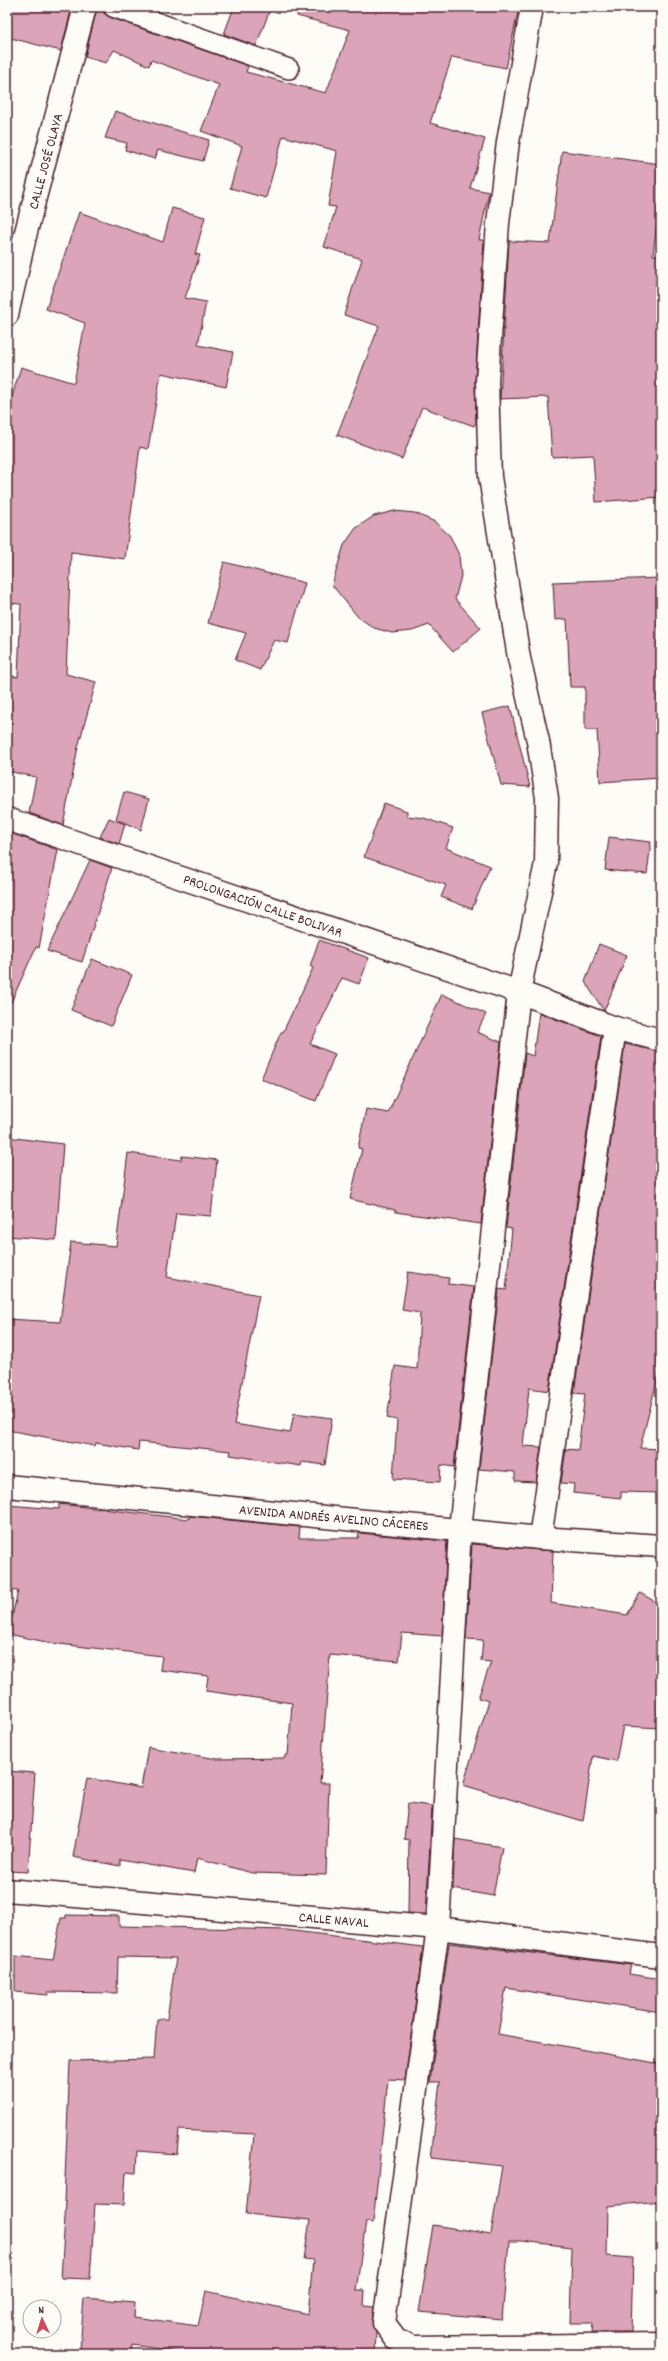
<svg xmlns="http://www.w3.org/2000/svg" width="668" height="2361" font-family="Dekko,sans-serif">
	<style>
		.building { fill: #dba4b8; stroke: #4a1f2b }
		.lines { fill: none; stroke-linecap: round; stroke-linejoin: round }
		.service-casing { stroke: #4a1f2b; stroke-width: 22 }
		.minor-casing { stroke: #4a1f2b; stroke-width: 25 }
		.service { stroke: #fdfcf7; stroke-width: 19 }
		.minor { stroke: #fdfcf7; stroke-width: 22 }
		.labels { text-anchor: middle; stroke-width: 3; stroke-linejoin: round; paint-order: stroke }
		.street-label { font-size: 14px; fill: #4a1f2b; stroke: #fdfcf7 }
	</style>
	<rect width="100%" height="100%" fill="#fdfcf7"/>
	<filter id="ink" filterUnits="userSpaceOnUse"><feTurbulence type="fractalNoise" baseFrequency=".025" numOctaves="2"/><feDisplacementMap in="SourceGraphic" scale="8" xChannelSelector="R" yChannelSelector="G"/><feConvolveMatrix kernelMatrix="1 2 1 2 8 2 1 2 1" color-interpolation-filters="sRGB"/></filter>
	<g filter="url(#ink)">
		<g class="building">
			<polygon points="7,7 72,7 61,51 7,37"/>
			<polygon points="234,7 271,7 256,46 224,34"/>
			<polygon points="298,7 519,7 506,68 452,57 430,123 485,139 470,188 489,192 479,240 484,240 475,381 476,423 474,426 422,407 402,459 337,435 379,326 344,315 362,259 324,247 336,207 328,206 337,151 283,136 266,198 230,188 242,146 201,131 219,85 151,60 149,66 114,50 106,63 85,57 97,8 102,9 109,17 248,66 246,72 326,93 350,30 297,16"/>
			<polygon points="115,111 209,140 203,161 158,150 155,159 125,150 127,143 105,138"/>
			<polygon points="562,151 661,164 661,189 653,255 661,255 661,497 596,502 593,455 552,457 548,397 500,399 509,241 550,243"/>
			<polygon points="172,208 205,217 195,254 200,255 185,298 206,302 198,345 233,352 226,387 161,373 148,449 140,447 125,559 71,552 66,674 96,682 78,747 63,825 29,813 36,777 7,771 7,675 18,677 21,604 7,603 7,413 21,367 74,383 85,323 46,309 79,212 163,242"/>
			<polygon points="394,511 415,513 435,522 450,536 459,555 461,576 455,599 481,628 453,652 429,625 412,631 392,633 374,628 358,617 332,585 344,545 356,528 374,516"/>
			<polygon points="224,562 305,583 288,643 274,640 260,670 235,660 246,633 208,623"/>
			<polygon points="661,578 661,778 600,782 597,730 585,730 585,687 570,687 567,619 555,620 553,582"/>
			<polygon points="510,706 530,787 501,785 482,713"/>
			<polygon points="124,792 149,799 141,830 116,819"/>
			<polygon points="384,803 407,811 407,816 424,818 453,828 446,848 490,866 472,909 441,897 446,885 364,857"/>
			<polygon points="109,818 125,824 119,844 100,837"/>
			<polygon points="7,832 58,850 39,948 36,947 7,1011"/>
			<polygon points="609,837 651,842 647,874 605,870"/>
			<polygon points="90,860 112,868 82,962 47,951"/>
			<polygon points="319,940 369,958 359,984 342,978 310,1044 335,1054 316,1101 261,1079 281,1032 283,1032 313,968 310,966"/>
			<polygon points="599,944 627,955 604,1011 585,982"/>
			<polygon points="92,959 132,975 111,1026 71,1010"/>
			<polygon points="442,994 486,1014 477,1032 501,1042 481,1224 395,1212 395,1210 350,1199 362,1149 358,1148 366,1109 388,1113"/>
			<polygon points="539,1013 601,1036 549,1391 529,1388 523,1446 541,1447 536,1482 515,1481 515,1472 479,1469 499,1289 506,1290 512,1229 506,1228 525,1053 533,1056"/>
			<polygon points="625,1044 661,1052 661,1365 640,1448 661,1449 661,1493 621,1492 621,1498 573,1493 574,1484 561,1483 566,1449 578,1450 585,1394 574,1393"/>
			<polygon points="7,1137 63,1144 56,1240 7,1236"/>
			<polygon points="128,1153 181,1160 182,1156 217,1160 211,1216 176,1213 167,1277 259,1295 234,1424 290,1433 294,1413 332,1418 325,1465 302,1462 301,1466 230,1455 231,1451 139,1442 138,1450 96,1443 95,1446 7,1430 7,1319 60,1322 71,1242 116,1246"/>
			<polygon points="408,1272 449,1278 448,1284 474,1287 454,1467 441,1465 440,1482 393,1479 397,1420 387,1418 395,1366 417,1369 420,1313 402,1310"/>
			<polygon points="59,1504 189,1519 189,1516 300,1527 299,1538 358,1538 359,1533 447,1541 442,1636 402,1633 399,1661 330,1655 320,1783 329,1783 326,1875 252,1873 197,1858 194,1873 120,1860 120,1866 73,1857 87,1778 141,1788 148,1747 217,1759 285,1758 285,1755 288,1755 292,1703 206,1691 208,1676 160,1670 162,1656 51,1643 8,1634 18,1591 7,1590 7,1505 59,1509"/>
			<polygon points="472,1544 553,1551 551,1603 627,1615 640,1593 661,1605 661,1728 623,1726 616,1761 593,1756 583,1821 463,1785 489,1701 478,1698 491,1662 481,1661 483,1640 466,1639"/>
			<polygon points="7,1771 35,1773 28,1872 7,1871"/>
			<polygon points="408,1803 432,1806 426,1914 408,1913 409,1840 404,1839"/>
			<polygon points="455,1839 502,1847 493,1896 453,1889"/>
			<polygon points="66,1915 119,1916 119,1926 286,1930 423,1947 405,2080 388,2079 373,2223 366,2222 356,2290 365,2290 364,2306 374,2307 372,2321 376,2333 375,2354 192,2354 132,2345 131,2354 80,2350 84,2298 135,2302 134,2317 198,2326 206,2291 308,2314 313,2260 304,2259 310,2220 246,2214 254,2134 179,2130 177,2154 137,2151 136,2173 126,2172 124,2205 95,2204 90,2279 61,2278 66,2202 64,2202 70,2061 154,2059 157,2019 167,2019 176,1958 118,1957 117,1993 48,1992 48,1995 15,1992 15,1956 53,1960 61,1918 66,1918"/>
			<polygon points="449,1943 631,1965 629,1974 661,1979 661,2012 506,1988 498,2034 661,2064 661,2201 608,2206 607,2256 633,2258 631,2332 592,2332 593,2323 570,2323 572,2247 522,2241 509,2241 502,2319 419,2312 433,2225 491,2234 502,2166 431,2158 440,2082 430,2082"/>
		</g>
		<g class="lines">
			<g class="service-casing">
				<polyline id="service" points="113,7 289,69"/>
			</g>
			<g class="minor-casing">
				<g id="minor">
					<polyline points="532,7 508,142 498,223 487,382 490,477 519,658 538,741 547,798 546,863 519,992 460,1529 438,1928 384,2323 396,2339 413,2347 661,2344"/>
					<polyline points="7,315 26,232 85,7"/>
					<polyline points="7,819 519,992 615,1028 661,1040"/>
					<polyline points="7,1486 540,1538 661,1546"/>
					<polyline points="540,1538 615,1028"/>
					<polyline points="7,1890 438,1928 661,1956"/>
				</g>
			</g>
			<use href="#service" class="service"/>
			<use href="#minor" class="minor"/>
		</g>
	</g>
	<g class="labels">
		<g class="street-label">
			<text transform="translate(45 161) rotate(-75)" y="5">CALLE JOSÉ OLAYA</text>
			<text transform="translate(263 905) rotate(19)" y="5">PROLONGACIÓN CALLE BOLIVAR</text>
			<text transform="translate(334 1517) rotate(5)" y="5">AVENIDA ANDRÉS AVELINO CÁCERES</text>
			<text transform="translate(334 1919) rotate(5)" y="5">CALLE NAVAL</text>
		</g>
	</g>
	<rect width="668" height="2361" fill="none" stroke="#fdfcf7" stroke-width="24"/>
	<rect x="12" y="12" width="644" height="2337" fill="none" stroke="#4a1f2b" stroke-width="1.5" filter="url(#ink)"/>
	<g transform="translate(42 2319) rotate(356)"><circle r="19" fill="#fdfcf7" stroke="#b5a4a5"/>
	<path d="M0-3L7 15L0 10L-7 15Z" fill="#d1495b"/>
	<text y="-6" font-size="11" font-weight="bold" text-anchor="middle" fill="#4a1f2b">N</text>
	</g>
</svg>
